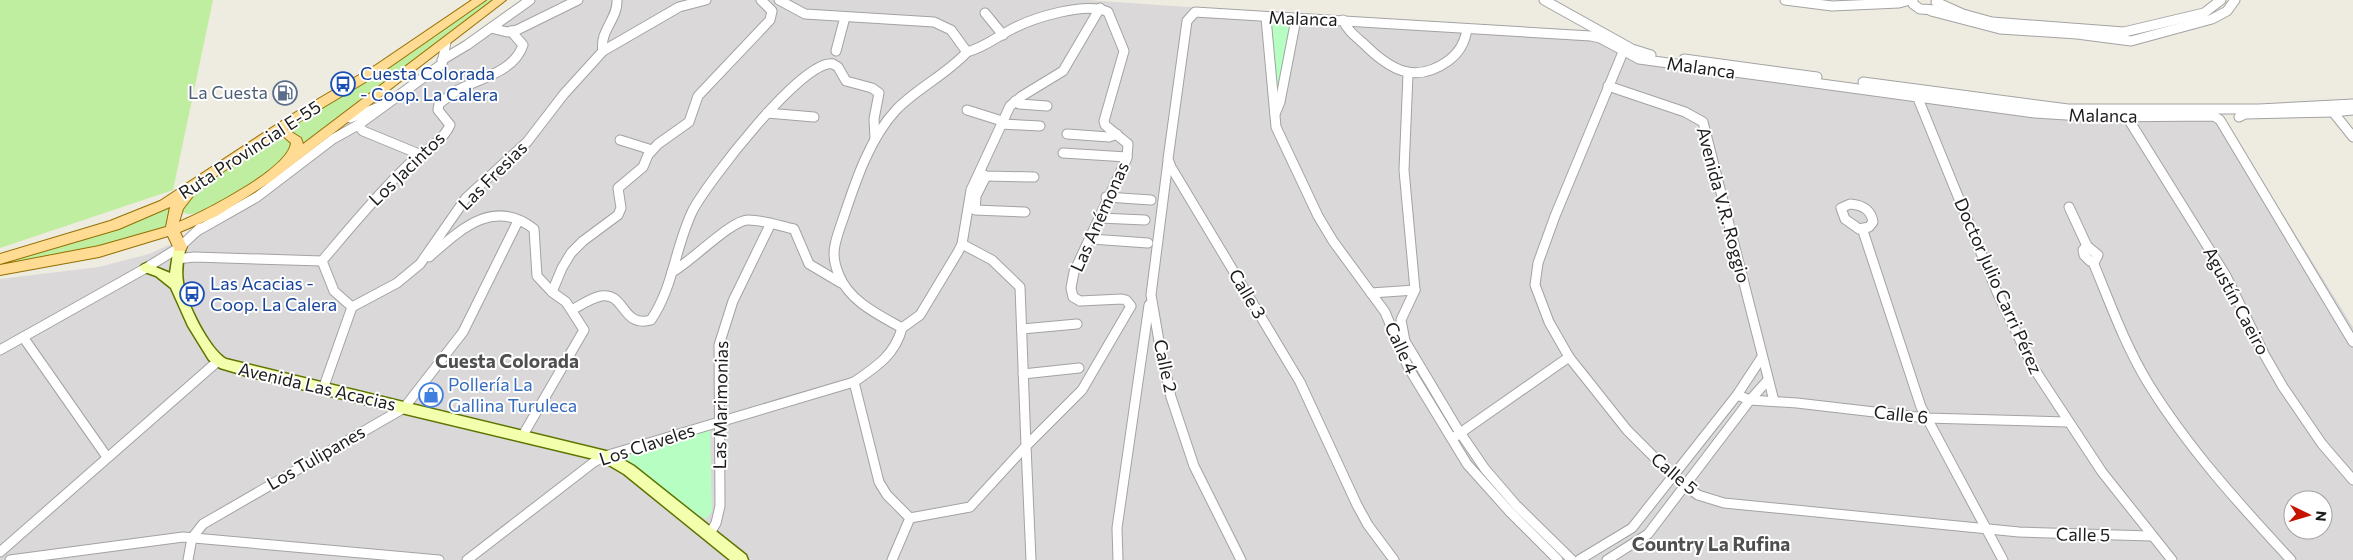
<svg xmlns="http://www.w3.org/2000/svg" width="2353" height="560" font-family="Commissioner,sans-serif">
	<style>
		.residential { fill: #dad8d8; fill-rule: evenodd }
		.grass { fill: #bfeea0 }
		.park { fill: #b7fec3 }
		.lines { fill: none; stroke-linecap: round; stroke-linejoin: round }
		.street-casing { stroke: #a3a3a3; stroke-width: 11 }
		.secondary-casing { stroke: #5d7500; stroke-width: 3 }
		.primary-casing { stroke: #937000; stroke-width: 2 }
		.street { stroke: #fff; stroke-width: 9 }
		.secondary { fill: #f3ffad; fill-rule: evenodd }
		.primary { fill: #ffdb94; fill-rule: evenodd }
		.labels { text-anchor: middle; stroke-width: 4; stroke-linejoin: round; paint-order: stroke }
		.street-label { font-size: 18px; fill: #1c1c1c; stroke: #fff }
		.transit-label { font-size: 18px; fill: #164399; stroke: #fff; text-anchor: start }
		.service-label { font-size: 18px; fill: #4e5e75; stroke: #fff; text-anchor: end }
		.shop-label { font-size: 18px; fill: #366cbe; stroke: #fff; text-anchor: start }
		.neighbourhood-label { font-size: 19px; font-weight: bold; fill: #4f4f4f; stroke: #fff }
	</style>
	<rect width="100%" height="100%" fill="#eeebe0"/>
	<path class="residential" d="M 533,0 L 1086,0 L 1599,35 L 1639,56 L 2075,113 L 2220,113 L 2353,327 L 2353,560 L 0,560 L 0,279 L 99,267 L 149,254 L 237,214 ZM 2293,500 L 2323,500 L 2323,530 L 2293,530 Z"/>
	<g class="grass">
		<polygon points="0,0 213,0 173,190 0,248"/>
		<polygon points="485,0 497,0 300,150 302,142 301,137 283,129"/>
		<path d="M 286,139 L 293,145 C 290,150 286,155 282,160 C 267,176 218,208 197,213 C 192,215 187,214 182,212 L 181,208 L 187,198 L 192,194 L 268,142 Z"/>
		<polygon points="169,206 171,228 137,240 0,267 0,262"/>
	</g>
	<g class="park">
		<polygon points="1271,21 1291,23 1278,98 1269,23"/>
		<polygon points="710,429 712,511 706,519 696,514 623,457 623,454"/>
	</g>
	<g class="lines">
		<g class="street-casing">
			<g id="street">
				<polyline points="779,0 805,14 934,22 951,30 967,52"/>
				<polyline points="1544,0 1632,49 1651,55"/>
				<polyline points="1785,0 1832,6 1899,3 1910,0"/>
				<polyline points="1913,0 1913,4 1920,9 1937,10"/>
				<polyline points="1936,2 1963,14 1992,22 2124,32 2204,13 2221,0"/>
				<polyline points="1931,11 2000,29 2077,34 2131,41 2212,19 2227,11 2235,0"/>
				<polyline points="985,13 1003,35"/>
				<polyline points="1266,18 1276,127 1318,216 1333,241 1385,312 1408,367 1467,464 1510,512 1558,560"/>
				<path d="M 1343,20 C 1347,30 1355,36 1363,43 C 1389,69 1414,85 1448,61 C 1459,53 1465,43 1467,29"/>
				<polyline points="491,28 507,32 517,30 578,0"/>
				<path d="M 603,51 C 599,31 618,19 617,0"/>
				<polyline points="836,51 845,17"/>
				<path d="M 967,52 C 985,47 995,38 1012,29 C 1033,18 1086,1 1108,12 L 1124,51 L 1104,121 L 1105,125 L 1128,144 L 1127,158 L 1074,272 L 1071,288 L 1073,297 L 1080,301 L 1122,299 L 1126,300 L 1131,306 L 1082,390 L 1026,446 L 1031,560"/>
				<polyline points="1623,52 1555,216 1538,263 1535,285 1549,322 1569,357 1627,430 1673,476 1698,495 1724,503 2019,532 2151,536"/>
				<polyline points="1684,59 1817,77"/>
				<polyline points="442,60 467,45 530,0"/>
				<polyline points="1408,74 1404,170 1415,290 1401,320 1405,341 1457,428 1485,469 1516,505 1572,560"/>
				<polyline points="1863,82 2068,109 2259,109 2353,104"/>
				<polyline points="1608,86 1685,112 1703,122 1774,401"/>
				<polyline points="1917,96 1997,292 2033,367 2102,472 2172,560"/>
				<polyline points="1015,101 1019,104 1047,106"/>
				<polyline points="967,110 1002,121"/>
				<polyline points="2353,110 2333,112 2353,137"/>
				<polyline points="767,113 814,117"/>
				<polyline points="1275,114 1280,102 1296,19"/>
				<polyline points="2127,117 2226,276 2264,354 2283,387 2322,444 2353,480"/>
				<polyline points="2239,117 2245,114 2333,112"/>
				<polyline points="350,118 382,106"/>
				<polyline points="1001,124 1040,126"/>
				<polyline points="358,125 363,131 419,154"/>
				<polyline points="1067,134 1109,137 1117,134"/>
				<polyline points="620,140 652,150"/>
				<polyline points="1063,153 1127,157"/>
				<polyline points="1168,161 1151,295 1159,341 1171,397 1194,466 1241,560"/>
				<polyline points="981,173 986,176 1034,177"/>
				<polyline points="986,176 976,196 975,210 1025,212"/>
				<polyline points="1106,197 1151,200"/>
				<path d="M 1850,204 C 1862,205 1871,209 1873,222 L 1869,227 L 1859,229 L 1845,219 L 1841,208 Z"/>
				<polyline points="2069,207 2087,246"/>
				<polyline points="1099,218 1145,220"/>
				<polyline points="197,231 257,197 333,139 358,125 442,64 446,42"/>
				<polyline points="1863,231 1921,407 2003,560"/>
				<polyline points="1091,239 1148,243"/>
				<polygon points="2087,246 2098,255 2095,261 2090,261 2084,255 2083,250"/>
				<path d="M 429,257 C 460,230 493,197 534,229 L 537,276 L 552,292"/>
				<polyline points="177,259 194,257 322,261"/>
				<path d="M 2093,262 C 2110,303 2125,345 2148,383 C 2188,448 2240,505 2291,560"/>
				<path d="M 672,272 C 691,262 731,220 748,220 C 763,220 780,226 794,229 L 809,264 L 841,283"/>
				<polyline points="1371,293 1415,290"/>
				<path d="M 352,307 L 334,291 L 322,261 C 349,229 376,196 406,167 C 420,153 442,143 450,125 L 438,110 L 439,104 C 445,99 451,94 458,90 C 480,78 514,72 523,45 L 511,31"/>
				<path d="M 572,310 C 581,305 591,298 601,296 C 626,292 621,328 651,320 C 674,286 675,246 693,210 C 707,183 803,58 833,64 L 838,67 L 846,81 L 872,88 L 879,93 L 874,119 L 875,139"/>
				<path d="M 902,328 C 879,315 849,301 839,275 C 835,266 833,254 835,245 C 837,235 841,225 844,216 C 856,180 870,138 896,110 C 917,88 946,75 967,52"/>
				<polyline points="1022,329 1077,324"/>
				<polyline points="23,337 107,457"/>
				<polyline points="0,350 146,268 180,247 200,228"/>
				<polyline points="1023,374 1079,368"/>
				<polyline points="323,389 352,307 397,283 420,264 466,198 527,142 564,94 603,51 679,7 706,0"/>
				<polyline points="1737,395 1750,400 1797,403 1926,418 2067,422"/>
				<polyline points="523,435 584,330 566,302 552,292 562,268 571,253 583,241 618,215 621,208 618,188 643,167 648,155 658,144 689,122 698,96 770,20 772,11 761,0"/>
				<polyline points="1456,436 1569,357"/>
				<polyline points="910,518 970,507 1026,446 1020,287 992,260 962,244"/>
				<polyline points="709,535 716,523 720,506 719,345 733,301 771,223"/>
				<polyline points="0,552 218,361"/>
				<polyline points="10,560 183,537 439,560"/>
				<polyline points="188,560 192,538 203,524 404,408 463,332 518,221"/>
				<polyline points="467,560 594,462 605,456 854,382"/>
				<path d="M 892,560 L 910,518 L 887,495 L 879,482 L 854,382 C 876,367 895,355 902,328 L 920,315 L 958,252 L 962,244 L 971,190 L 1010,106 L 1022,96 L 1063,71 L 1100,8"/>
				<polyline points="1118,560 1117,528 1149,305"/>
				<polyline points="1394,560 1368,525 1357,505 1300,382 1171,167 1168,159 1187,21 1195,12 1591,36 1600,38 1639,59 2035,113 2098,117 2214,116 2220,120 2353,342"/>
				<polyline points="1579,560 1632,528 1737,395 1762,357"/>
				<polyline points="1607,560 1648,534 1750,400 1768,380"/>
			</g>
		</g>
		<g class="secondary-casing">
			<path id="secondary" d="M 180,242 L 186,247 C 183,258 181,270 183,282 C 185,301 209,349 226,359 L 610,452 L 634,466 L 746,555 L 748,560 L 730,560 L 624,474 L 602,461 L 247,376 L 220,368 L 209,360 L 188,326 L 171,288 L 156,276 L 142,271 L 140,268 L 142,265 L 146,263 L 170,273 L 174,247 Z"/>
		</g>
		<g class="primary-casing">
			<path id="primary" d="M 472,0 L 486,0 L 384,71 L 287,129 L 301,138 L 303,144 L 493,0 L 506,0 L 270,182 L 217,216 L 180,232 L 187,247 L 185,251 L 175,251 L 168,236 L 99,257 L 0,275 L 0,265 L 99,246 L 166,227 L 170,207 L 119,229 L 0,264 L 0,254 L 110,221 L 160,201 L 291,115 L 376,65 ZM 277,136 L 284,137 L 291,143 C 288,169 205,211 179,222 L 183,209 L 193,196 L 191,193 Z"/>
		</g>
		<use href="#street" class="street"/>
		<use href="#secondary" class="secondary"/>
		<use href="#primary" class="primary"/>
	</g>
	<defs>
		<g id="bus-ring" transform="scale(1.25)"><circle r="9.5" fill="#fff" stroke="#1a4fb4" stroke-width="1.5"/><path d="M-5-6H5V4H4V6H2V4H-2V6H-4V4H-5ZM-3.5-4V0h7V-4ZM-3.5 1.2v1.5H-2V1.2ZM2 1.2v1.5H3.5V1.2Z" fill="#1a4fb4"/></g>
		<g id="fuel-ring" transform="scale(1.25)"><circle r="9.5" fill="#fff" stroke="#5c6f8a" stroke-width="1.5"/><path d="M-5.5-6h7V0h2V4h1.3V-2.5L3-4.5l.8-.8L6-3V5H2.5V1h-1V6h-7ZM-4.2-4.7v3.2H.2V-4.7Z" fill="#5c6f8a"/></g>
		<g id="shop-ring" transform="scale(1.25)"><circle r="9.5" fill="#fff" stroke="#3f7fe0" stroke-width="1.5"/><path d="M-5-2.5h2.3a2.7 3.5 0 0 1 5.4 0H5L5.5 6h-11ZM-1.5-2.5h3a1.5 2.3 0 0 0-3 0Z" fill="#3f7fe0"/></g>
	</defs>
	<g fill-rule="evenodd">
		<use href="#bus-ring" x="343" y="84"/>
		<use href="#fuel-ring" x="285" y="93"/>
		<use href="#bus-ring" x="192" y="294"/>
		<use href="#shop-ring" x="431" y="395"/>
	</g>
	<g class="labels">
		<g class="street-label">
			<text transform="translate(1303 19) rotate(2)" y="6">Malanca</text>
			<text transform="translate(1701 68) rotate(8)" y="6">Malanca</text>
			<text transform="translate(2103 116) rotate(1)" y="6">Malanca</text>
			<text transform="translate(250 150) rotate(-33)" y="6">Ruta Provincial E-55</text>
			<text transform="translate(407 169) rotate(-44)" y="6">Los Jacintos</text>
			<text transform="translate(493 176) rotate(-45)" y="6">Las Fresias</text>
			<text transform="translate(1723 205) rotate(75)" y="6">Avenida V.R. Roggio</text>
			<text transform="translate(1100 217) rotate(-66)" y="6">Las Anémonas</text>
			<text transform="translate(1998 286) rotate(66)" y="6">Doctor Julio Carri Pérez</text>
			<text transform="translate(1247 294) rotate(59)" y="6">Calle 3</text>
			<text transform="translate(2236 301) rotate(62)" y="6">Agustín Caeiro</text>
			<text transform="translate(1401 348) rotate(65)" y="6">Calle 4</text>
			<text transform="translate(1165 366) rotate(78)" y="6">Calle 2</text>
			<text transform="translate(317 387) rotate(13)" y="6">Avenida Las Acacias</text>
			<text transform="translate(721 405) rotate(-89)" y="6">Las Marimonias</text>
			<text transform="translate(1901 415) rotate(6)" y="6">Calle 6</text>
			<text transform="translate(647 445) rotate(-18)" y="6">Los Claveles</text>
			<text transform="translate(316 458) rotate(-30)" y="6">Los Tulipanes</text>
			<text transform="translate(1674 474) rotate(40)" y="6">Calle 5</text>
			<text transform="translate(2083 535) rotate(1)" y="6">Calle 5</text>
		</g>
		<g class="transit-label">
			<text x="360" y="80">Cuesta Colorada<tspan x="360" dy="21">- Coop. La Calera</tspan></text>
			<text x="210" y="290">Las Acacias -<tspan x="210" dy="21">Coop. La Calera</tspan></text>
		</g>
		<g class="service-label">
			<text x="268" y="99">La Cuesta</text>
		</g>
		<g class="shop-label">
			<text x="448" y="391">Pollería La<tspan x="448" dy="21">Gallina Turuleca</tspan></text>
		</g>
		<g class="neighbourhood-label">
			<text x="507" y="368">Cuesta Colorada</text>
			<text x="1711" y="551">Country La Rufina</text>
		</g>
	</g>
	<g transform="translate(2308 515) rotate(95)"><circle r="24" fill="#ffffff" stroke="#a4a4a4"/>
	<path d="M0-4L9 19L0 12L-9 19Z" fill="#c71200"/>
	<text y="-8" font-size="14" font-weight="bold" text-anchor="middle" fill="#1c1c1c">N</text>
	</g>
</svg>
